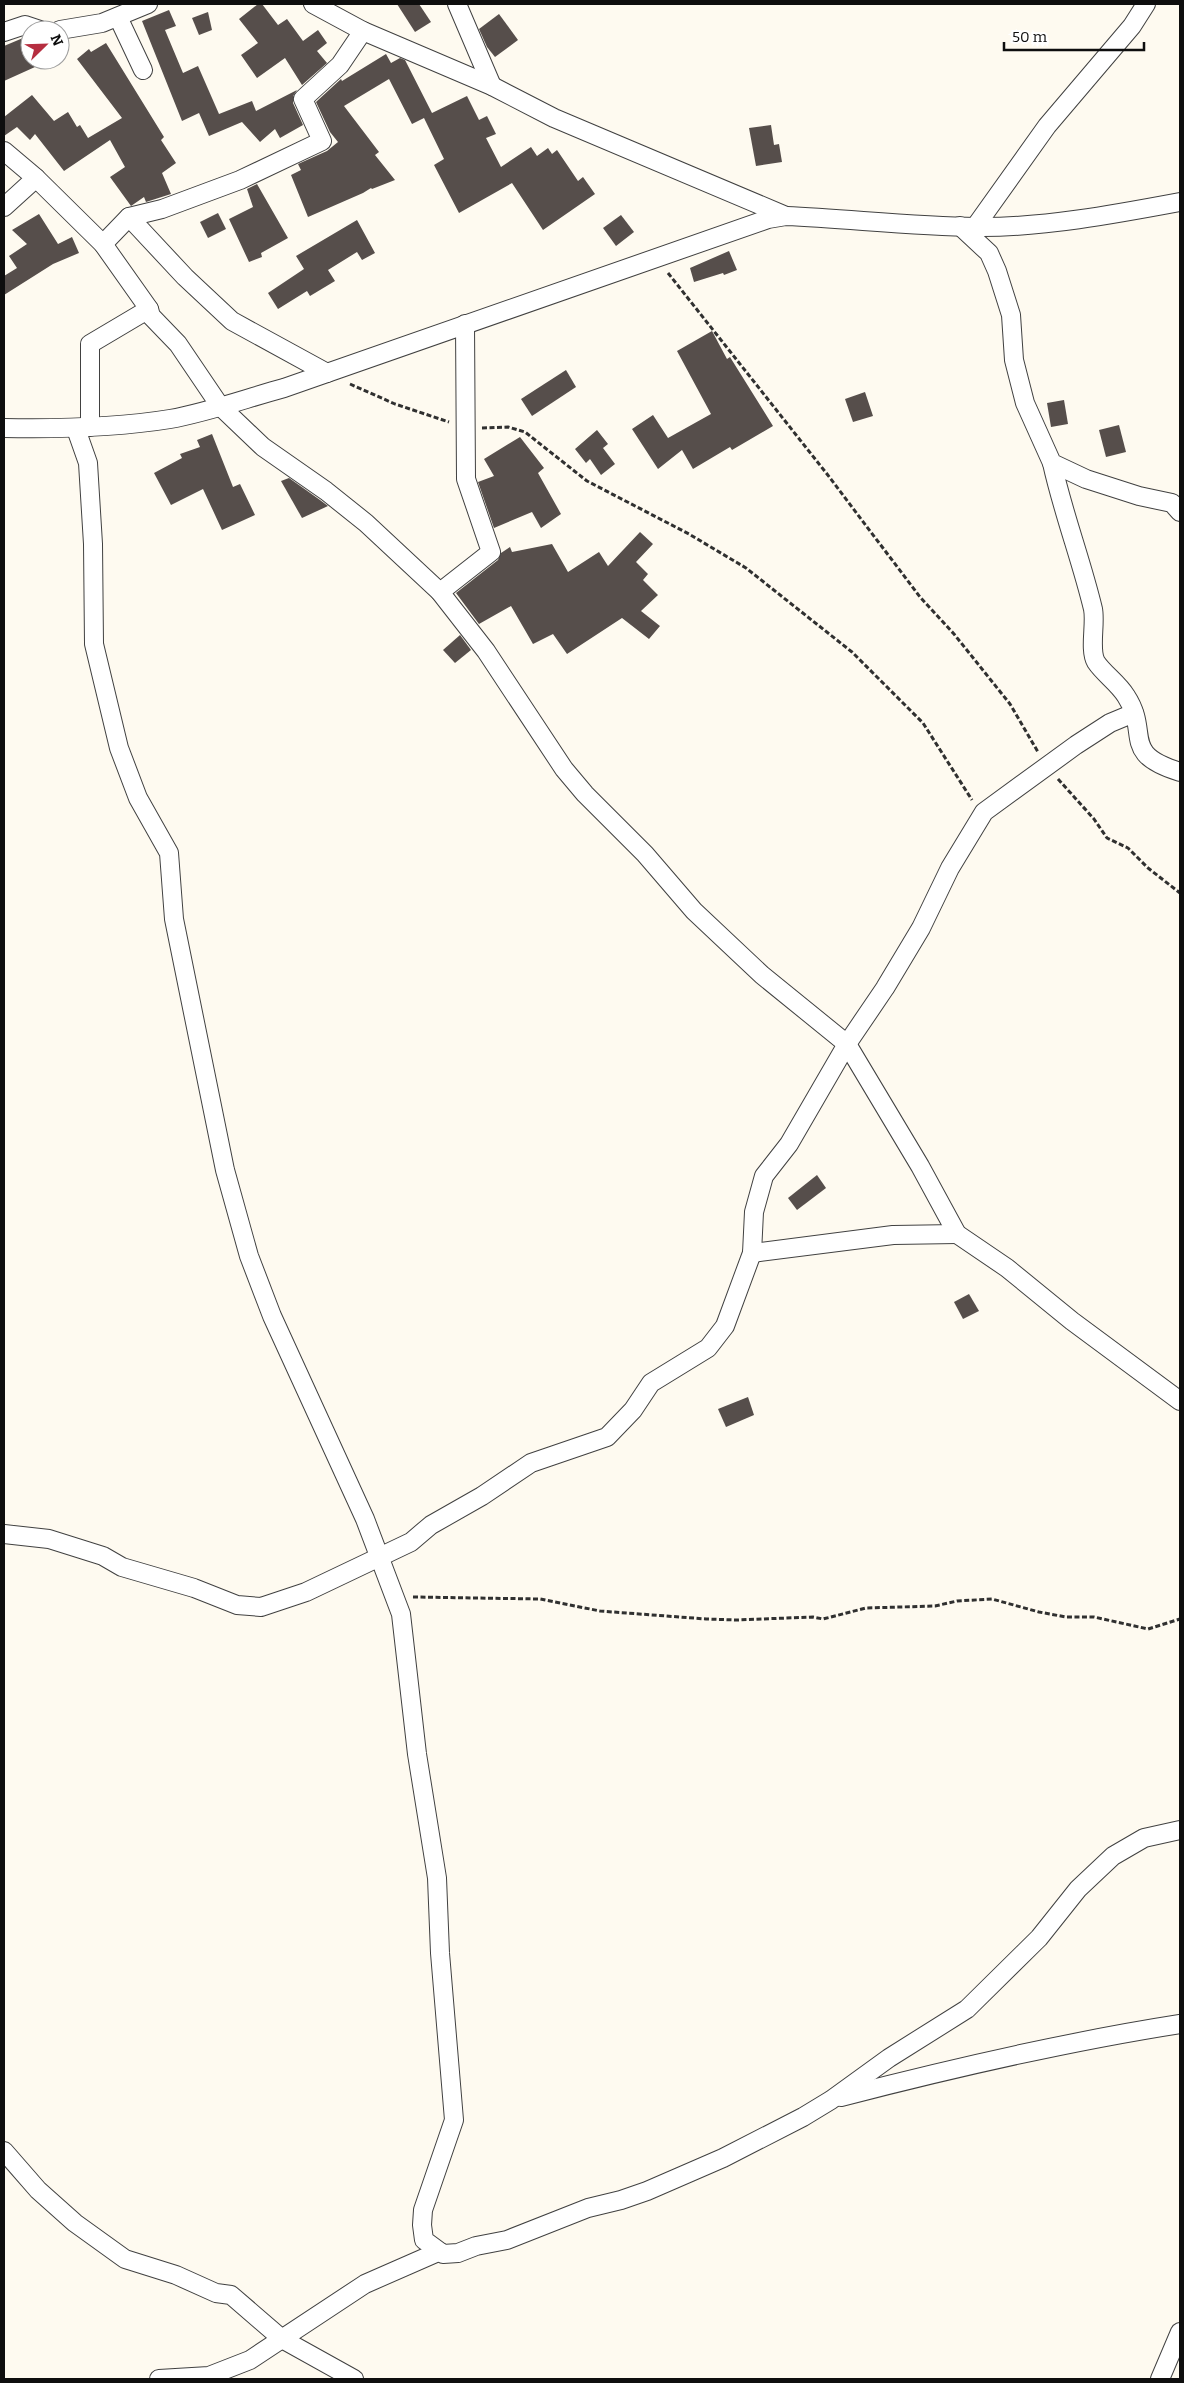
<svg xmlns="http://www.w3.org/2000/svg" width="1184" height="2383" font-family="Bitter,serif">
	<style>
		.building { fill: #564e4b }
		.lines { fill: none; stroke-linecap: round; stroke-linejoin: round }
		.minor-casing { stroke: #414141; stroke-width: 20 }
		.path { stroke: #303030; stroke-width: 3; stroke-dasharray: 5 2.5; stroke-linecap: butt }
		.minor { stroke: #fff; stroke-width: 18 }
	</style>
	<rect width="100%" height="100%" fill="#fefaf0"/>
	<g class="building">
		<polygon points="258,4 262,4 278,25 287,19 303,41 318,30 327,43 317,51 327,63 302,85 285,58 257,78 241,55 258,43 239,19"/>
		<polygon points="397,4 419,4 431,22 415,32"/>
		<polygon points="169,10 176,26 165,30 183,73 198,66 219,114 252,101 256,111 297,90 293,96 293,103 303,125 280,138 275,129 260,142 242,122 209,136 199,113 182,121 142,21"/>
		<polygon points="208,12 212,30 199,35 192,18"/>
		<polygon points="499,14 518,40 495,57 487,47 479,29"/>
		<polygon points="23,38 30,60 35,67 4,81 4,46"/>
		<polygon points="106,43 164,137 161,140 176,163 162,173 171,194 146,202 144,197 131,206 110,177 125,167 110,140 64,171 35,134 30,140 17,127 4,136 4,117 32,95 54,121 68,112 77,127 80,125 88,138 122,118 77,59 89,49 91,52"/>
		<polygon points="386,54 391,63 400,58 405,60 432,113 467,96 479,120 487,116 496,134 486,138 501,167 531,147 537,156 548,148 552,154 557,150 578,181 583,177 595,194 543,230 512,183 459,213 434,165 444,159 424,118 412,124 389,79 344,106 379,152 375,155 395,180 372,189 371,188 363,193 308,217 291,175 301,170 298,164 327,151 338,142 330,132 316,102 341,79 342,81"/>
		<polygon points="771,125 774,145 779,144 782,162 756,166 749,128"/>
		<polygon points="257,184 288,238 261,253 262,257 249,262 229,219 253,207 247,189"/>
		<polygon points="218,213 226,229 208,238 200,222"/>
		<polygon points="39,214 58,244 72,237 79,253 53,264 4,295 4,276 17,268 9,256 27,244 12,230"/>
		<polygon points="621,215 634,232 616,246 603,228"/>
		<polygon points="357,220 375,253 362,260 357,252 328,270 335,281 310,296 307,291 278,309 268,293 304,269 296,256"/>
		<polygon points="729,251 737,270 724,275 723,273 694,282 690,268"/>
		<polygon points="712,331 727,359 730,357 773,426 732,450 730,447 693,469 682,450 658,469 632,429 653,415 668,438 711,414 677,351"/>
		<polygon points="566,370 576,387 532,416 521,399"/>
		<polygon points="865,392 873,416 853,422 845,399"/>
		<polygon points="1064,400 1068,424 1051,427 1047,403"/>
		<polygon points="1119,425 1126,452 1106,457 1099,430"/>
		<polygon points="597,430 608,444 603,448 615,464 601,475 590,459 586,463 575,449"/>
		<polygon points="212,434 233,487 240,484 255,515 222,530 203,489 171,505 154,473 182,458 180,454 200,447 197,440"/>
		<polygon points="520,437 544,468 538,473 561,514 541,528 532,512 494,528 478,482 494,476 484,459"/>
		<polygon points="289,478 320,500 328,506 302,518 281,481"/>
		<polygon points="640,532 653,544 636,562 648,574 643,580 658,595 641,611 660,626 649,639 622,618 567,654 553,634 533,644 511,606 479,624 456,593 498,560 501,553 510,547 512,552 552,544 568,572 599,552 608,566"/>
		<polygon points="460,635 471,650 455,663 443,650"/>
		<polygon points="817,1175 826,1188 797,1210 788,1198"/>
		<polygon points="969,1294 979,1311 963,1319 954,1302"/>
		<polygon points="748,1397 754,1415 726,1427 718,1409"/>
	</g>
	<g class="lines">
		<g class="minor-casing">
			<g id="minor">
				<polyline points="313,4 363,31 492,86 554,118 786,216"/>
				<polyline points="457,4 492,86"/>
				<polyline points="118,17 143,70"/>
				<polyline points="60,30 102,23 148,4"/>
				<polyline points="4,32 25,25 40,30"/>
				<polyline points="4,151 36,178 103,244 149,309 151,316 178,344 220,406 263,447 326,491 366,523 440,592 486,651 564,769 585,794 645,854 694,911 762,975 847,1044 920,1166 957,1234 1007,1268 1072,1321 1180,1401"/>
				<polyline points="4,207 36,178"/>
				<polyline points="129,217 185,277 232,321 327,373"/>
				<polyline points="960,226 989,253 997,271 1011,315 1014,360 1025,403 1052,463 1086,479 1139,496 1172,503 1180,512"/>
				<polyline points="975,227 1047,126 1132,26 1146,4"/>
				<polyline points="103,244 129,217 162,209 240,180 322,141 303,99 340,65 363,31"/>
				<polyline points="90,427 90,344 149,309"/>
				<path d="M 4,428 C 59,429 115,428 170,419 C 209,412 247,398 284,388 L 768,219 L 786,216 C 850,219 913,226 976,227 C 1041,228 1116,214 1180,202"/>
				<polyline points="76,429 88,463 93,544 94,644 119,748 138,798 169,853 174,919 225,1170 249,1256 272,1316 365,1519 401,1614 417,1754 437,1878 440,1953 454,2120 423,2210 422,2225 424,2240 443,2254 458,2253 476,2246 507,2240 588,2208 621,2200 647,2191 723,2158 803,2117 831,2100 889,2058 967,2009 1039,1938 1078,1889 1113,1856 1144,1838 1180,1830"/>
				<path d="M 1052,463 C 1063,513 1081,559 1093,609 C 1096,623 1089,650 1096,662 C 1104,674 1118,683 1126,696 C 1151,734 1119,753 1180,772"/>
				<polyline points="440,592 491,552 466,479 465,324"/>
				<polyline points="752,1253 893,1235 957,1234"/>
				<polyline points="4,1534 49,1539 103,1556 122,1567 194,1588 237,1605 261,1607 306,1592 411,1542 431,1525 482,1496 531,1463 607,1437 633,1410 651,1383 708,1348 725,1326 752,1253 754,1212 764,1176 789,1144 847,1044 885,988 921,928 950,868 984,812 1076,745 1110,723 1134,713"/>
				<path d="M 841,2097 C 953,2068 1065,2042 1180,2024"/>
				<polyline points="4,2151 38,2190 75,2223 125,2259 176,2275 216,2293 231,2295 282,2339 354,2379"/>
				<polyline points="159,2379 209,2376 250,2360 365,2284 438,2252"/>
				<polyline points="1160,2379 1180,2332"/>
			</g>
		</g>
		<g class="path">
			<polyline points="668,273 827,474 920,597 954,634 1010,704 1038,752"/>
			<polyline points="350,384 395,404 449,422"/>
			<polyline points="482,428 508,427 525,432 587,481 689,534 746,568 852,652 923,723 972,800"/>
			<polyline points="1058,779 1094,819 1107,838 1128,848 1148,868 1180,893"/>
			<polyline points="413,1597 540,1599 600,1611 706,1619 736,1620 813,1617 823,1619 866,1608 935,1606 957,1601 992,1599 1039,1612 1066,1617 1094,1617 1148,1629 1180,1619"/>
		</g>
		<use href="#minor" class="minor"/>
	</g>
	<rect width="1184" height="2383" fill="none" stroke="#0e0e0e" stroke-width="10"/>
	<g transform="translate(45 45) rotate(67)"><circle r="24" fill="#ffffff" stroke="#9f9f9f"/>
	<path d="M0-4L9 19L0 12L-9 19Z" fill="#b62e40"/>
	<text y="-8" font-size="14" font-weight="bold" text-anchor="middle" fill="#0e0e0e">N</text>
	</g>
	<path d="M1004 42v8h140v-8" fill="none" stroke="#0e0e0e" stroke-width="2.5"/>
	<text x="1012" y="42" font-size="15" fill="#0e0e0e" stroke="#ffffff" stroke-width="4" paint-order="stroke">50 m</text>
</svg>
